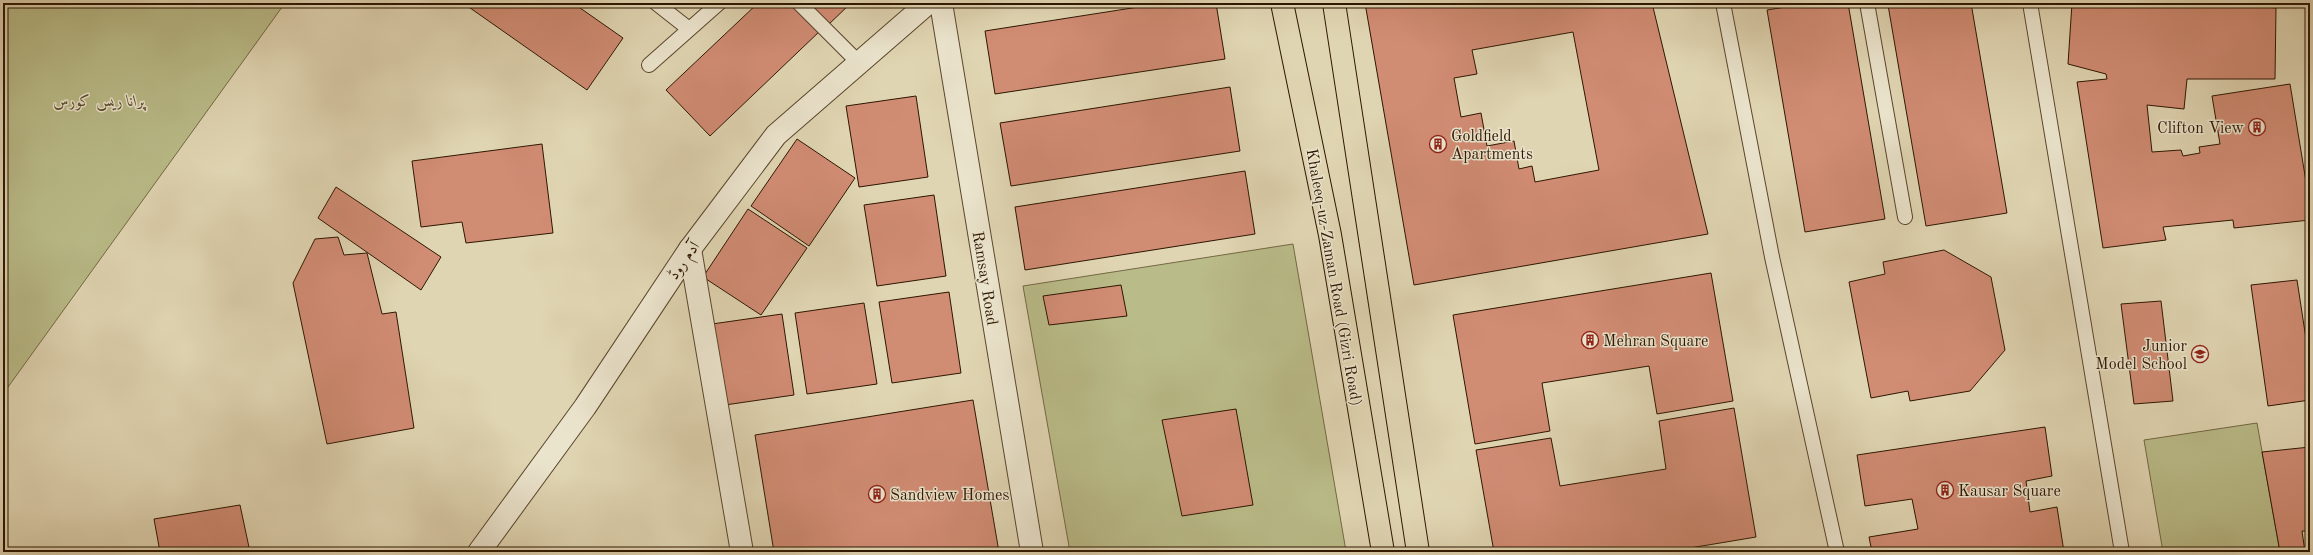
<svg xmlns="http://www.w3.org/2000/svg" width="2313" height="555" font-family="'Old Standard TT',Amiri,serif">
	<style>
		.green { fill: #b9bb88; stroke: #736844 }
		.building { fill: #d18c74; stroke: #2d1600; fill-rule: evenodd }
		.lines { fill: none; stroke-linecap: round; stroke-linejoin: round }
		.service-casing { stroke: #5a462c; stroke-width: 16 }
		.minor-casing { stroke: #5a462c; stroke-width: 24 }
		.tertiary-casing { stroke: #5a462c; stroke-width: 24 }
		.primary-casing { stroke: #2d1600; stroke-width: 24 }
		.service { stroke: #ebe4cd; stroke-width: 14 }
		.minor { stroke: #ebe4cd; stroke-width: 22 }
		.tertiary { stroke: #ebe4cd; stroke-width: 22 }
		.primary { stroke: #e0d5b2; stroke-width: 22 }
		.labels { text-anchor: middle; stroke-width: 3; stroke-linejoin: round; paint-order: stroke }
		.park-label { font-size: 16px; font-style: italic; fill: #574829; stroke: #ebe4cd }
		.poi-label { font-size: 16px; fill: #2d1600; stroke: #ebe4cd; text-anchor: start }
		.street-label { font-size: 16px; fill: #2d1600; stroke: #ebe4cd }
	</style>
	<rect width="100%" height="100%" fill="#e0d5b2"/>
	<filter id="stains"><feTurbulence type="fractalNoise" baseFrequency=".005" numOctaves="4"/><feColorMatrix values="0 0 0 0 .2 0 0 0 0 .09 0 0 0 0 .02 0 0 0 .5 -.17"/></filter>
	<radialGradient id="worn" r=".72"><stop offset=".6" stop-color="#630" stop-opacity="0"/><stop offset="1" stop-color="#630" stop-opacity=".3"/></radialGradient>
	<g class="green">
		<polygon points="3,3 285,3 3,394"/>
		<polygon points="1293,244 1346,551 1070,552 1023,286"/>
		<polygon points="2257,423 2280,552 2163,552 2144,440"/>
	</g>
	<g class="building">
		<polygon points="463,3 573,3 623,38 587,90"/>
		<polygon points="758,3 796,3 821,30 710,136 666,90"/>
		<polygon points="802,3 851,3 826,27"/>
		<polygon points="1164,3 1216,3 1225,59 995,94 985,31"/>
		<path d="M 1365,3 L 1652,3 L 1708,234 L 1414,285 ZM 1573,32 L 1599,170 L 1535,182 L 1532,166 L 1519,169 L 1514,141 L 1487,146 L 1481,113 L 1461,117 L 1454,78 L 1477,74 L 1472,50 Z"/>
		<polygon points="1810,3 1848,3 1885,219 1805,232 1767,10"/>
		<polygon points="1898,3 1971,3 2007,213 1926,226 1888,5"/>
		<polygon points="2072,3 2225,3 2276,8 2275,79 2187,79 2184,109 2147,105 2152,152 2181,150 2183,156 2200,153 2199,147 2220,144 2212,96 2290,84 2310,206 2310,220 2234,228 2233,220 2163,227 2166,240 2103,248 2077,82 2107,79 2106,74 2068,64"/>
		<polygon points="1230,87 1240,151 1011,186 1000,123"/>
		<polygon points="916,96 928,177 859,187 846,106"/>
		<polygon points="797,139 855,178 809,246 751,206"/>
		<polygon points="542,144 553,233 466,243 462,222 421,227 412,161"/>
		<polygon points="1245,171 1255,234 1025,270 1015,207"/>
		<polygon points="336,187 441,257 421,290 318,218"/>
		<polygon points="934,195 946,276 877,286 864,205"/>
		<polygon points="748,209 807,248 761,315 703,277"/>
		<polygon points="338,237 344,255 367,253 382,314 396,312 414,428 327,444 293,283 315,239"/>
		<polygon points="1944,250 1991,277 2005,350 1970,391 1910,401 1908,391 1871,398 1849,282 1885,274 1883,262"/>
		<polygon points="1711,273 1733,401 1657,414 1649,366 1542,383 1550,431 1475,444 1453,315"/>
		<polygon points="2297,280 2310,365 2310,400 2268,406 2251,285"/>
		<polygon points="1121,285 1127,316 1049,325 1043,296"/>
		<polygon points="949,292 961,373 892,383 879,302"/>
		<polygon points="2161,301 2173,401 2134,404 2121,304"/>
		<polygon points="864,303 877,384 807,394 795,313"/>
		<polygon points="782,314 794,395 725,405 712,324"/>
		<polygon points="973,400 999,552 774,552 755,435"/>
		<polygon points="1734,408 1756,537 1666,552 1494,552 1476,450 1551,438 1560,486 1666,469 1659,421"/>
		<polygon points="1236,409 1253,505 1182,516 1162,420"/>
		<polygon points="2045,427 2052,476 2026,481 2030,512 2057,507 2064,552 1872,552 1869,537 1918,529 1912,499 1865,506 1857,455"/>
		<polygon points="2310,447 2310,531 2302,531 2305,552 2280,552 2262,452"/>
		<polygon points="240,505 250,552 160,552 154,519"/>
	</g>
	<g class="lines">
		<g class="service-casing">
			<g id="service">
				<polyline points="656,3 689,29"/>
				<polyline points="799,3 859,63"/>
				<polyline points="1723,3 1772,257 1837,552"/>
				<polyline points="1867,3 1905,217"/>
				<polyline points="2030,3 2122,552"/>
				<polyline points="649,65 719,3"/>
			</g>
		</g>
		<g class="minor-casing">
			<g id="minor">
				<polyline points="941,3 1032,552"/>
				<polyline points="690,249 742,552"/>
			</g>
		</g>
		<g class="tertiary-casing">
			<polyline id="tertiary" points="479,552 585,407 690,249 776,135 928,3"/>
		</g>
		<g class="primary-casing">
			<g id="primary">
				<polyline points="1282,3 1330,235 1383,552"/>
				<polyline points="1334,3 1418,552"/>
			</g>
		</g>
		<use href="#service" class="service"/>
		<use href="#minor" class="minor"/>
		<use href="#tertiary" class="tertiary"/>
		<use href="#primary" class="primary"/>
	</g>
	<defs>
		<g id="building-ring" transform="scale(0.9)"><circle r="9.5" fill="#ebe4cd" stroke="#8f2418" stroke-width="1.5"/><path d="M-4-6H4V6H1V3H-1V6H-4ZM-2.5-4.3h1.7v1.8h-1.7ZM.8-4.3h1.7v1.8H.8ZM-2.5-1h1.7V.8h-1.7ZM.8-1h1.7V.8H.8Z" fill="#8f2418"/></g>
		<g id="school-ring" transform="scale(0.9)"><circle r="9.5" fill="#ebe4cd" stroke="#8f2418" stroke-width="1.5"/><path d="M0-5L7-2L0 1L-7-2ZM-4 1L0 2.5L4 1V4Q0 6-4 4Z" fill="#8f2418"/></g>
	</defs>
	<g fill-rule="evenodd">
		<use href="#building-ring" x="2257" y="127"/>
		<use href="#building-ring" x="1438" y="144"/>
		<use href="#building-ring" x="1590" y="340"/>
		<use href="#school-ring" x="2200" y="354"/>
		<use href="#building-ring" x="1945" y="490"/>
		<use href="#building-ring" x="877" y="494"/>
	</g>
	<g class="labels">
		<g class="park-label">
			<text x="99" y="106">پرانا ریس کورس</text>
		</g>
		<g class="poi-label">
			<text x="2244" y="133" text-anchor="end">Clifton View</text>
			<text x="1451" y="141">Goldfield<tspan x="1451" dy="18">Apartments</tspan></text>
			<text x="1603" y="346">Mehran Square</text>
			<text x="2187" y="351" text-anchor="end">Junior<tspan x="2187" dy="18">Model School</tspan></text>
			<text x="1958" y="496">Kausar Square</text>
			<text x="890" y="500">Sandview Homes</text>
		</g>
		<g class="street-label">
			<text transform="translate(683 260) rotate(-55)" y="6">آدم روڈ</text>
			<text transform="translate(1335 277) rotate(80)" y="6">Khaleeq-uz-Zaman Road (Gizri Road)</text>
			<text transform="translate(986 278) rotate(81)" y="6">Ramsay Road</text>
		</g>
	</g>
	<rect width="2313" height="555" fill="none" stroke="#e0d5b2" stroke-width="16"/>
	<rect x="4" y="4" width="2305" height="547" fill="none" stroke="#2d1600" stroke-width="2"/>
	<rect x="8" y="8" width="2297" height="539" fill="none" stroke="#2d1600"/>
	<rect width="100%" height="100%" filter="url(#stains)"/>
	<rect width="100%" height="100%" fill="url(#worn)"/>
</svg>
